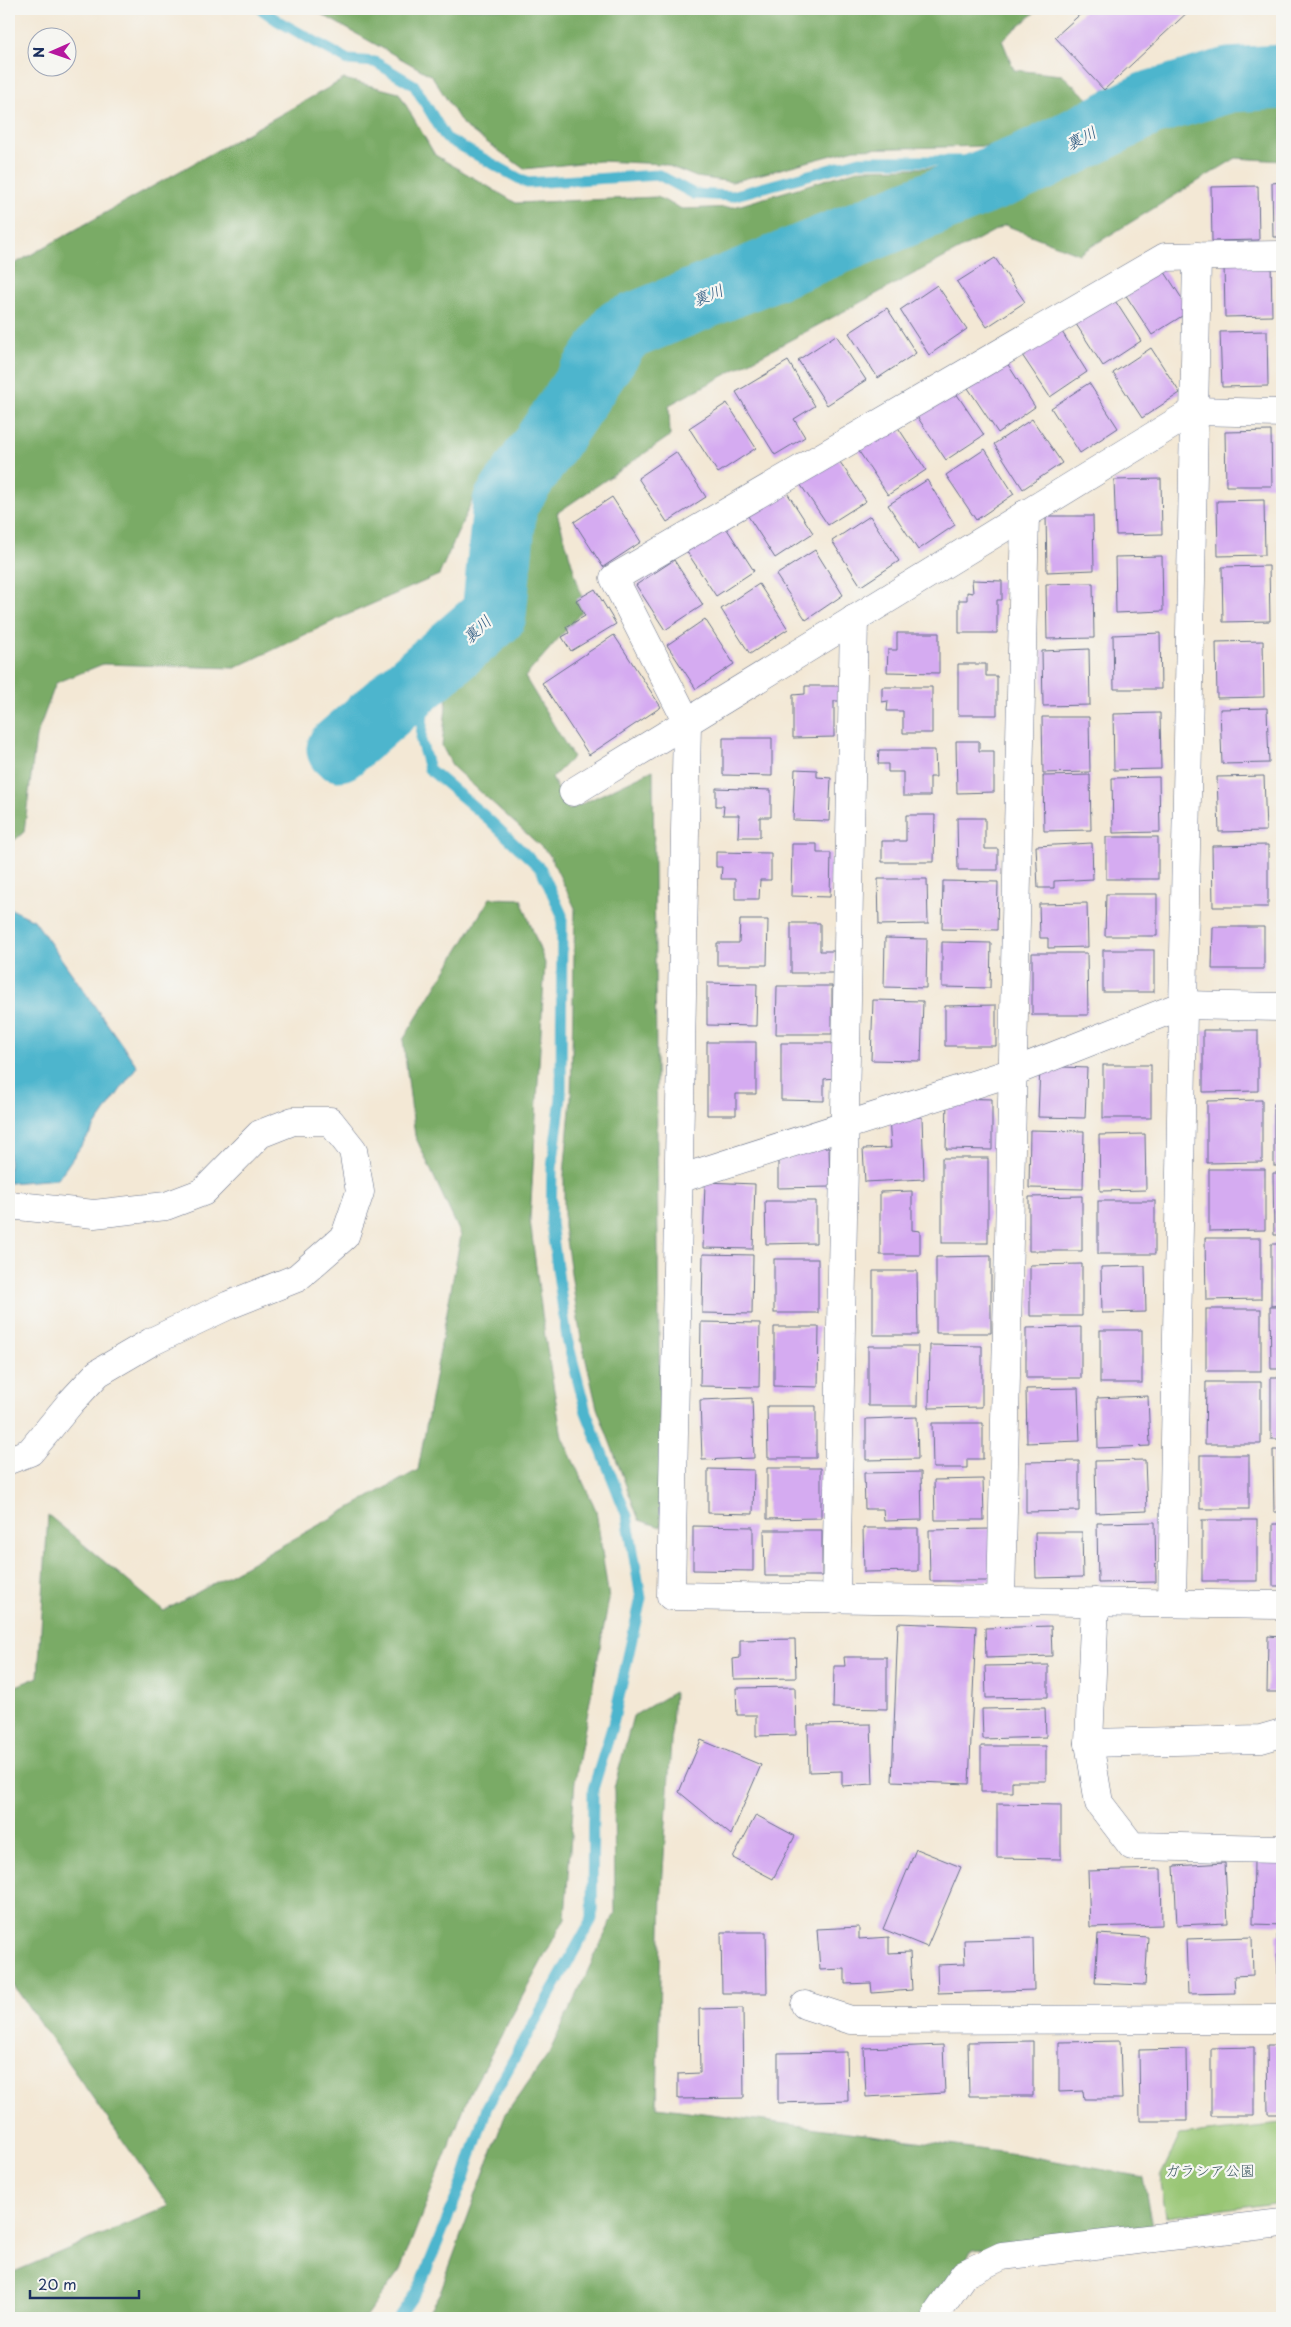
<svg xmlns="http://www.w3.org/2000/svg" width="1291" height="2327" font-family="'Playpen Sans','Klee One',sans-serif">
	<style>
		.green { fill: #99c674; stroke: #5a7a69 }
		.forest { fill: #7aab66; stroke: #4a6d62 }
		.water { fill: #4eb5cd; stroke: #347296 }
		.lines { fill: none; stroke-linecap: round; stroke-linejoin: round }
		.stream { stroke: #4eb5cd; stroke-width: 11 }
		.river { stroke: #4eb5cd; stroke-width: 65 }
		.building { fill: #d5abf1 }
		.minor-casing { stroke: #677088; stroke-width: 29 }
		.minor { stroke: #fff; stroke-width: 28 }
		.labels { text-anchor: middle; stroke-width: 4.5; stroke-linejoin: round; paint-order: stroke }
		.park-label { font-size: 15px; fill: #415c65; stroke: #f6f6f2 }
		.water-label { font-size: 16px; font-style: italic; fill: #2a577f; stroke: #f6f6f2 }
	</style>
	<rect width="100%" height="100%" fill="#f6f6f2"/>
	<filter id="ink" filterUnits="userSpaceOnUse"><feTurbulence type="fractalNoise" baseFrequency=".02" numOctaves="2"/><feDisplacementMap in="SourceGraphic" scale="10" xChannelSelector="R" yChannelSelector="G"/><feConvolveMatrix kernelMatrix="1 2 1 2 8 2 1 2 1" color-interpolation-filters="sRGB"/></filter>
	<filter id="wash" filterUnits="userSpaceOnUse"><feTurbulence type="fractalNoise" baseFrequency=".0096" numOctaves="4" result="noise"/><feDisplacementMap in="SourceGraphic" scale="20" xChannelSelector="R" yChannelSelector="G"/><feGaussianBlur stdDeviation="1.12" result="paint"/><feColorMatrix in="noise" values="0 0 0 0 0 0 0 0 0 0 0 0 0 0 0 0 0 1.4 0 .05"/><feComposite in="paint" operator="in"/></filter>
	<g filter="url(#wash)">
		<rect width="100%" height="100%" fill="#f3e8d5"/>
		<polygon class="green" points="1282,2124 1282,2201 1166,2217 1160,2177 1180,2135"/>
		<g class="forest">
			<polygon points="312,9 1039,9 1002,40 1014,70 1062,75 1092,102 1032,145 855,149 732,182 696,177 664,164 600,161 524,169 463,125 432,76"/>
			<polygon points="344,79 399,93 435,155 516,203 657,197 682,209 734,207 861,169 977,167 881,203 607,313 474,496 439,575 340,618 235,668 103,664 56,683 36,737 24,832 9,845 9,267"/>
			<polygon points="1282,93 1282,161 1236,158 1079,254 1005,225 669,405 670,436 557,513 585,608 525,677 573,757 552,778 569,810 653,770 661,1527 639,1520 597,1408 581,1339 564,1227 564,1174 571,1099 575,908 549,854 453,767 442,746 449,676 510,624 526,508 633,340 1038,175 1150,114 1238,98"/>
			<polygon points="490,898 521,899 545,963 530,1220 545,1337 562,1437 596,1510 609,1599 575,1781 565,1918 469,2095 400,2270 365,2318 9,2318 9,2274 169,2206 9,1979 9,1689 38,1677 48,1515 164,1611 418,1470 461,1235 415,1136 403,1040"/>
			<polygon points="674,1692 662,1889 657,2107 1017,2154 1143,2177 1152,2227 973,2250 931,2318 425,2318 439,2295 505,2115 549,2053 615,1913 614,1788 633,1716"/>
		</g>
		<polygon class="water" points="11,909 34,920 137,1066 58,1179 9,1183 9,910"/>
		<g class="lines">
			<g class="stream">
				<polyline points="261,9 278,21 348,60 375,62 414,85 446,138 527,183 659,175 694,194 732,196 860,161 1036,161"/>
				<polyline points="398,2318 420,2286 464,2178 487,2107 592,1919 593,1789 613,1724 641,1598 627,1516 586,1412 567,1339 551,1223 552,1168 561,1098 562,915 541,869 486,817 429,769 421,741 423,711 432,668"/>
			</g>
			<polyline class="river" points="339,749 494,615 505,503 622,330 1036,161 1148,104 1229,80 1282,77"/>
		</g>
		<g id="blocks">
			<g class="building">
				<polygon points="1086,9 1191,9 1104,90 1055,37"/>
				<polygon points="1282,182 1282,237 1273,237 1272,183"/>
				<polygon points="1258,186 1259,240 1212,241 1211,187"/>
				<polygon points="995,258 1025,302 987,327 957,282"/>
				<polygon points="1271,261 1272,316 1225,317 1224,263"/>
				<polygon points="1161,266 1190,311 1152,335 1123,291"/>
				<polygon points="937,285 967,329 929,355 900,310"/>
				<polygon points="1112,296 1141,341 1103,366 1074,321"/>
				<polygon points="887,308 916,353 878,378 849,333"/>
				<polygon points="1059,327 1087,372 1050,397 1020,352"/>
				<polygon points="1267,331 1268,386 1222,387 1220,332"/>
				<polygon points="836,335 866,380 827,405 798,360"/>
				<polygon points="1151,348 1180,393 1142,418 1113,373"/>
				<polygon points="788,361 815,406 794,419 805,437 775,455 736,392"/>
				<polygon points="1007,363 1035,407 998,433 968,388"/>
				<polygon points="1089,383 1118,428 1080,453 1051,408"/>
				<polygon points="954,390 984,435 946,460 916,415"/>
				<polygon points="727,403 756,448 718,473 689,428"/>
				<polygon points="1032,419 1062,463 1023,489 994,444"/>
				<polygon points="897,426 926,470 888,495 858,450"/>
				<polygon points="1271,431 1272,486 1226,486 1225,432"/>
				<polygon points="985,449 1014,494 976,520 946,475"/>
				<polygon points="676,452 706,497 667,522 638,478"/>
				<polygon points="836,456 866,501 828,525 798,481"/>
				<polygon points="1161,479 1162,534 1116,535 1114,480"/>
				<polygon points="927,480 955,525 918,550 888,505"/>
				<polygon points="784,488 813,533 775,558 746,513"/>
				<polygon points="612,497 641,542 603,567 574,522"/>
				<polygon points="1264,500 1265,555 1218,556 1217,501"/>
				<polygon points="870,516 899,561 861,586 832,541"/>
				<polygon points="1046,516 1093,516 1094,570 1047,572"/>
				<polygon points="725,526 754,571 716,596 687,552"/>
				<polygon points="815,550 843,595 806,620 776,575"/>
				<polygon points="1162,556 1163,611 1116,613 1115,557"/>
				<polygon points="674,560 703,605 665,630 636,585"/>
				<polygon points="1269,566 1270,621 1223,622 1222,567"/>
				<polygon points="972,580 1002,581 1002,600 997,600 997,633 959,633 959,600 967,600 967,592 973,593"/>
				<polygon points="1093,583 1094,638 1047,639 1046,584"/>
				<polygon points="759,584 788,629 750,654 721,609"/>
				<polygon points="595,589 616,624 571,651 562,637 569,633 566,627 585,616 576,600"/>
				<polygon points="705,619 734,664 696,689 667,645"/>
				<polygon points="897,633 939,633 939,673 887,672 888,650 897,650"/>
				<polygon points="1160,633 1161,689 1114,689 1113,635"/>
				<polygon points="614,635 661,707 589,755 542,683"/>
				<polygon points="1263,641 1264,697 1217,698 1216,642"/>
				<polygon points="1089,649 1090,705 1043,706 1042,651"/>
				<polygon points="958,664 986,664 986,676 997,676 997,715 958,715"/>
				<polygon points="805,686 840,686 840,701 834,701 834,737 793,738 793,695 805,694"/>
				<polygon points="882,687 932,687 932,733 903,733 903,711 887,711 888,701 882,702"/>
				<polygon points="1267,708 1269,763 1222,764 1220,709"/>
				<polygon points="1160,713 1161,769 1114,770 1113,714"/>
				<polygon points="1042,717 1089,717 1090,772 1043,773"/>
				<polygon points="723,738 772,738 772,776 723,775"/>
				<polygon points="956,741 979,741 979,751 994,751 994,792 957,793"/>
				<polygon points="879,750 935,750 936,777 930,777 930,796 903,796 903,772 888,772 888,764 878,764"/>
				<polygon points="795,769 817,770 817,777 831,778 829,821 793,820"/>
				<polygon points="1090,775 1091,830 1044,831 1043,776"/>
				<polygon points="1264,776 1266,831 1219,832 1217,777"/>
				<polygon points="1159,777 1160,832 1113,833 1112,778"/>
				<polygon points="716,788 771,790 771,817 760,817 760,837 738,837 739,815 723,815 724,806 716,806"/>
				<polygon points="906,815 935,815 934,862 882,862 882,841 906,841"/>
				<polygon points="957,818 985,818 985,849 998,849 998,870 958,870"/>
				<rect x="1106" y="837" width="52" height="42"/>
				<polygon points="1092,843 1093,879 1054,881 1054,888 1038,888 1036,846"/>
				<polygon points="792,844 817,844 817,853 831,853 830,897 791,896"/>
				<polygon points="1268,845 1268,907 1213,907 1212,846"/>
				<polygon points="716,852 771,853 771,880 760,880 759,899 735,899 735,879 721,879 722,867 716,867"/>
				<polygon points="878,879 927,879 928,924 879,925"/>
				<polygon points="943,881 998,882 997,930 942,929"/>
				<polygon points="1106,894 1157,894 1157,936 1105,936"/>
				<polygon points="1087,903 1088,947 1048,948 1048,938 1040,938 1039,904"/>
				<polygon points="740,920 768,920 767,965 717,965 717,943 739,943"/>
				<polygon points="791,923 820,923 820,951 834,951 834,973 791,973"/>
				<polygon points="1213,927 1264,927 1264,969 1212,969"/>
				<polygon points="885,938 927,939 926,988 884,987"/>
				<polygon points="942,942 991,943 990,988 942,987"/>
				<rect x="1103" y="950" width="51" height="42"/>
				<polygon points="1032,953 1087,953 1088,1015 1032,1015"/>
				<polygon points="707,983 757,984 756,1026 707,1025"/>
				<polygon points="777,986 832,986 832,1034 776,1034"/>
				<polygon points="873,1000 923,1001 921,1061 871,1060"/>
				<polygon points="996,1005 996,1046 945,1046 945,1006"/>
				<polygon points="1203,1030 1258,1030 1258,1091 1203,1092"/>
				<polygon points="707,1042 756,1042 756,1094 736,1094 736,1115 707,1115"/>
				<polygon points="781,1043 835,1043 835,1078 824,1079 824,1101 781,1100"/>
				<rect x="1103" y="1065" width="48" height="53"/>
				<polygon points="1040,1066 1087,1068 1085,1118 1038,1117"/>
				<polygon points="947,1098 992,1099 992,1150 946,1149"/>
				<polygon points="1262,1100 1262,1162 1207,1163 1207,1101"/>
				<rect x="1274" y="1104" width="8" height="62"/>
				<polygon points="922,1117 924,1179 865,1182 863,1149 891,1148 889,1118"/>
				<polygon points="1030,1130 1084,1131 1083,1189 1029,1188"/>
				<polygon points="1145,1134 1146,1190 1100,1191 1099,1135"/>
				<polygon points="829,1147 830,1187 778,1188 778,1158 791,1158 791,1148"/>
				<rect x="942" y="1158" width="46" height="85"/>
				<polygon points="1209,1169 1265,1169 1265,1230 1209,1231"/>
				<polygon points="1273,1173 1282,1173 1282,1235 1274,1235"/>
				<polygon points="705,1182 755,1184 753,1249 703,1248"/>
				<polygon points="912,1191 912,1230 920,1231 920,1255 880,1255 880,1192"/>
				<polygon points="1082,1196 1082,1251 1029,1251 1029,1197"/>
				<polygon points="765,1201 816,1201 816,1243 766,1244"/>
				<rect x="1098" y="1201" width="57" height="53"/>
				<polygon points="1205,1238 1261,1238 1261,1299 1206,1300"/>
				<polygon points="1271,1244 1282,1244 1282,1305 1271,1306"/>
				<polygon points="703,1254 753,1255 752,1314 702,1313"/>
				<polygon points="991,1256 991,1333 936,1333 936,1257"/>
				<rect x="774" y="1259" width="44" height="54"/>
				<polygon points="1082,1264 1082,1316 1030,1316 1030,1265"/>
				<polygon points="1145,1266 1146,1312 1102,1313 1101,1267"/>
				<polygon points="873,1271 917,1271 918,1335 873,1335"/>
				<polygon points="1270,1307 1282,1307 1282,1369 1271,1369"/>
				<rect x="1206" y="1309" width="55" height="62"/>
				<polygon points="701,1322 760,1323 759,1387 700,1386"/>
				<polygon points="774,1327 819,1327 818,1387 774,1386"/>
				<polygon points="1081,1327 1081,1378 1026,1378 1026,1328"/>
				<rect x="1100" y="1330" width="42" height="53"/>
				<polygon points="930,1345 982,1346 982,1407 929,1408"/>
				<polygon points="868,1346 918,1346 917,1406 868,1406"/>
				<rect x="1271" y="1377" width="11" height="62"/>
				<polygon points="1206,1382 1261,1382 1261,1444 1205,1444"/>
				<polygon points="1078,1388 1080,1441 1027,1443 1026,1389"/>
				<polygon points="1148,1396 1150,1446 1098,1448 1097,1398"/>
				<polygon points="752,1398 754,1458 702,1460 700,1400"/>
				<polygon points="767,1406 816,1406 816,1458 768,1458"/>
				<polygon points="917,1417 918,1459 866,1460 866,1419"/>
				<polygon points="932,1423 983,1423 983,1459 967,1459 967,1468 933,1468"/>
				<polygon points="1273,1450 1282,1450 1282,1512 1274,1512"/>
				<rect x="1200" y="1455" width="49" height="54"/>
				<polygon points="1145,1460 1147,1511 1096,1513 1095,1461"/>
				<polygon points="1079,1461 1079,1511 1026,1512 1026,1462"/>
				<polygon points="767,1468 821,1468 821,1518 767,1519"/>
				<polygon points="708,1469 754,1470 753,1514 708,1513"/>
				<polygon points="921,1472 922,1520 884,1521 883,1509 865,1509 864,1473"/>
				<polygon points="983,1479 984,1520 935,1520 934,1480"/>
				<rect x="1202" y="1520" width="55" height="61"/>
				<polygon points="1155,1522 1156,1582 1098,1583 1097,1523"/>
				<rect x="1273" y="1524" width="9" height="62"/>
				<polygon points="693,1526 753,1527 753,1571 693,1570"/>
				<polygon points="863,1528 918,1528 918,1571 864,1572"/>
				<polygon points="991,1529 992,1581 930,1581 929,1530"/>
				<polygon points="764,1530 822,1530 822,1576 765,1576"/>
				<polygon points="1035,1532 1082,1532 1083,1577 1036,1578"/>
				<polygon points="898,1623 976,1626 969,1784 892,1781"/>
				<polygon points="1051,1626 1052,1656 986,1658 985,1628"/>
				<polygon points="1268,1636 1282,1637 1282,1692 1267,1692"/>
				<polygon points="795,1639 796,1678 734,1679 733,1659 740,1658 740,1640"/>
				<polygon points="844,1657 887,1657 887,1709 833,1708 834,1666 845,1666"/>
				<polygon points="1048,1665 1048,1697 986,1698 985,1666"/>
				<polygon points="795,1687 796,1735 756,1736 756,1715 737,1715 736,1688"/>
				<polygon points="1045,1708 1046,1737 983,1739 982,1709"/>
				<polygon points="871,1724 873,1784 842,1786 842,1771 809,1772 808,1725"/>
				<polygon points="701,1740 761,1765 731,1835 679,1792"/>
				<polygon points="981,1746 1046,1746 1046,1781 1012,1781 1012,1792 981,1792"/>
				<polygon points="1280,1749 1282,1749 1282,1816 1279,1816"/>
				<polygon points="997,1804 1061,1805 1061,1859 997,1858"/>
				<polygon points="756,1815 795,1836 773,1879 733,1858"/>
				<polygon points="916,1849 961,1867 927,1947 883,1929"/>
				<polygon points="1254,1861 1282,1862 1282,1925 1253,1924"/>
				<polygon points="1225,1863 1228,1923 1177,1925 1174,1866"/>
				<polygon points="1161,1869 1162,1925 1090,1927 1088,1871"/>
				<polygon points="859,1927 859,1939 889,1937 889,1953 910,1952 912,1990 872,1993 871,1983 845,1984 845,1969 820,1970 817,1929"/>
				<polygon points="721,1932 766,1932 767,1993 722,1993"/>
				<polygon points="1098,1934 1148,1937 1145,1985 1095,1983"/>
				<polygon points="1277,1935 1282,1935 1282,1989 1278,1989"/>
				<polygon points="1252,1937 1253,1975 1234,1976 1235,1993 1188,1994 1186,1939"/>
				<polygon points="1033,1938 1034,1990 938,1993 937,1965 965,1964 964,1940"/>
				<polygon points="743,2008 744,2098 678,2099 678,2074 700,2073 699,2009"/>
				<polygon points="1033,2041 1033,2096 969,2096 968,2042"/>
				<polygon points="1120,2041 1122,2099 1084,2099 1083,2091 1059,2092 1059,2042"/>
				<polygon points="943,2045 945,2093 866,2097 864,2048"/>
				<polygon points="1267,2045 1282,2045 1282,2114 1268,2114"/>
				<polygon points="1254,2047 1254,2116 1211,2116 1211,2048"/>
				<polygon points="1186,2049 1187,2121 1140,2121 1139,2050"/>
				<polygon points="847,2052 848,2101 778,2103 778,2053"/>
			</g>
		</g>
	</g>
	<g filter="url(#ink)">
		<use href="#blocks" fill-opacity="0" stroke="#677088" stroke-width="1"/>
		<g class="lines">
			<g class="minor-casing">
				<g id="minor">
					<polyline points="1282,255 1165,257 614,578 687,722 671,1596 1282,1605"/>
					<polyline points="573,792 1194,411 1282,413"/>
					<polyline points="679,1179 1013,1072 1183,1005 1282,1007"/>
					<polyline points="9,1205 94,1214 166,1206 203,1192 260,1134 293,1121 330,1121 353,1150 360,1192 345,1236 297,1278 229,1305 151,1342 98,1373 71,1402 30,1452 9,1460"/>
					<polyline points="836,1599 854,619"/>
					<polyline points="1001,1601 1025,514"/>
					<polyline points="1095,1602 1089,1743 1099,1803 1132,1846 1282,1849"/>
					<polyline points="1172,1603 1197,256"/>
					<polyline points="1089,1743 1261,1739 1282,1733"/>
					<polyline points="805,2005 851,2020 1282,2019"/>
					<polyline points="936,2318 938,2311 964,2274 1002,2256 1282,2223"/>
				</g>
			</g>
			<use href="#minor" class="minor"/>
		</g>
	</g>
	<g class="labels">
		<g class="park-label">
			<text x="1210" y="2176">ガラシア公園</text>
		</g>
		<g class="water-label">
			<text transform="translate(1081 138) rotate(-27)" y="6">裏川</text>
			<text transform="translate(708 295) rotate(-22)" y="6">裏川</text>
			<text transform="translate(477 629) rotate(-43)" y="6">裏川</text>
		</g>
	</g>
	<rect width="1291" height="2327" fill="none" stroke="#f6f6f2" stroke-width="30"/>
	<g transform="translate(52 52) rotate(268)"><circle r="24" fill="#f6f6f2" stroke="#9ea6b7"/>
	<path d="M0-4L9 19L0 12L-9 19Z" fill="#b5179e"/>
	<text y="-8" font-size="14" font-weight="bold" text-anchor="middle" fill="#1b2f5e">N</text>
	</g>
	<path d="M30 2290v8h109v-8" fill="none" stroke="#1b2f5e" stroke-width="2.5"/>
	<text x="38" y="2290" font-size="15" fill="#1b2f5e" stroke="#f6f6f2" stroke-width="4" paint-order="stroke">20 m</text>
</svg>
